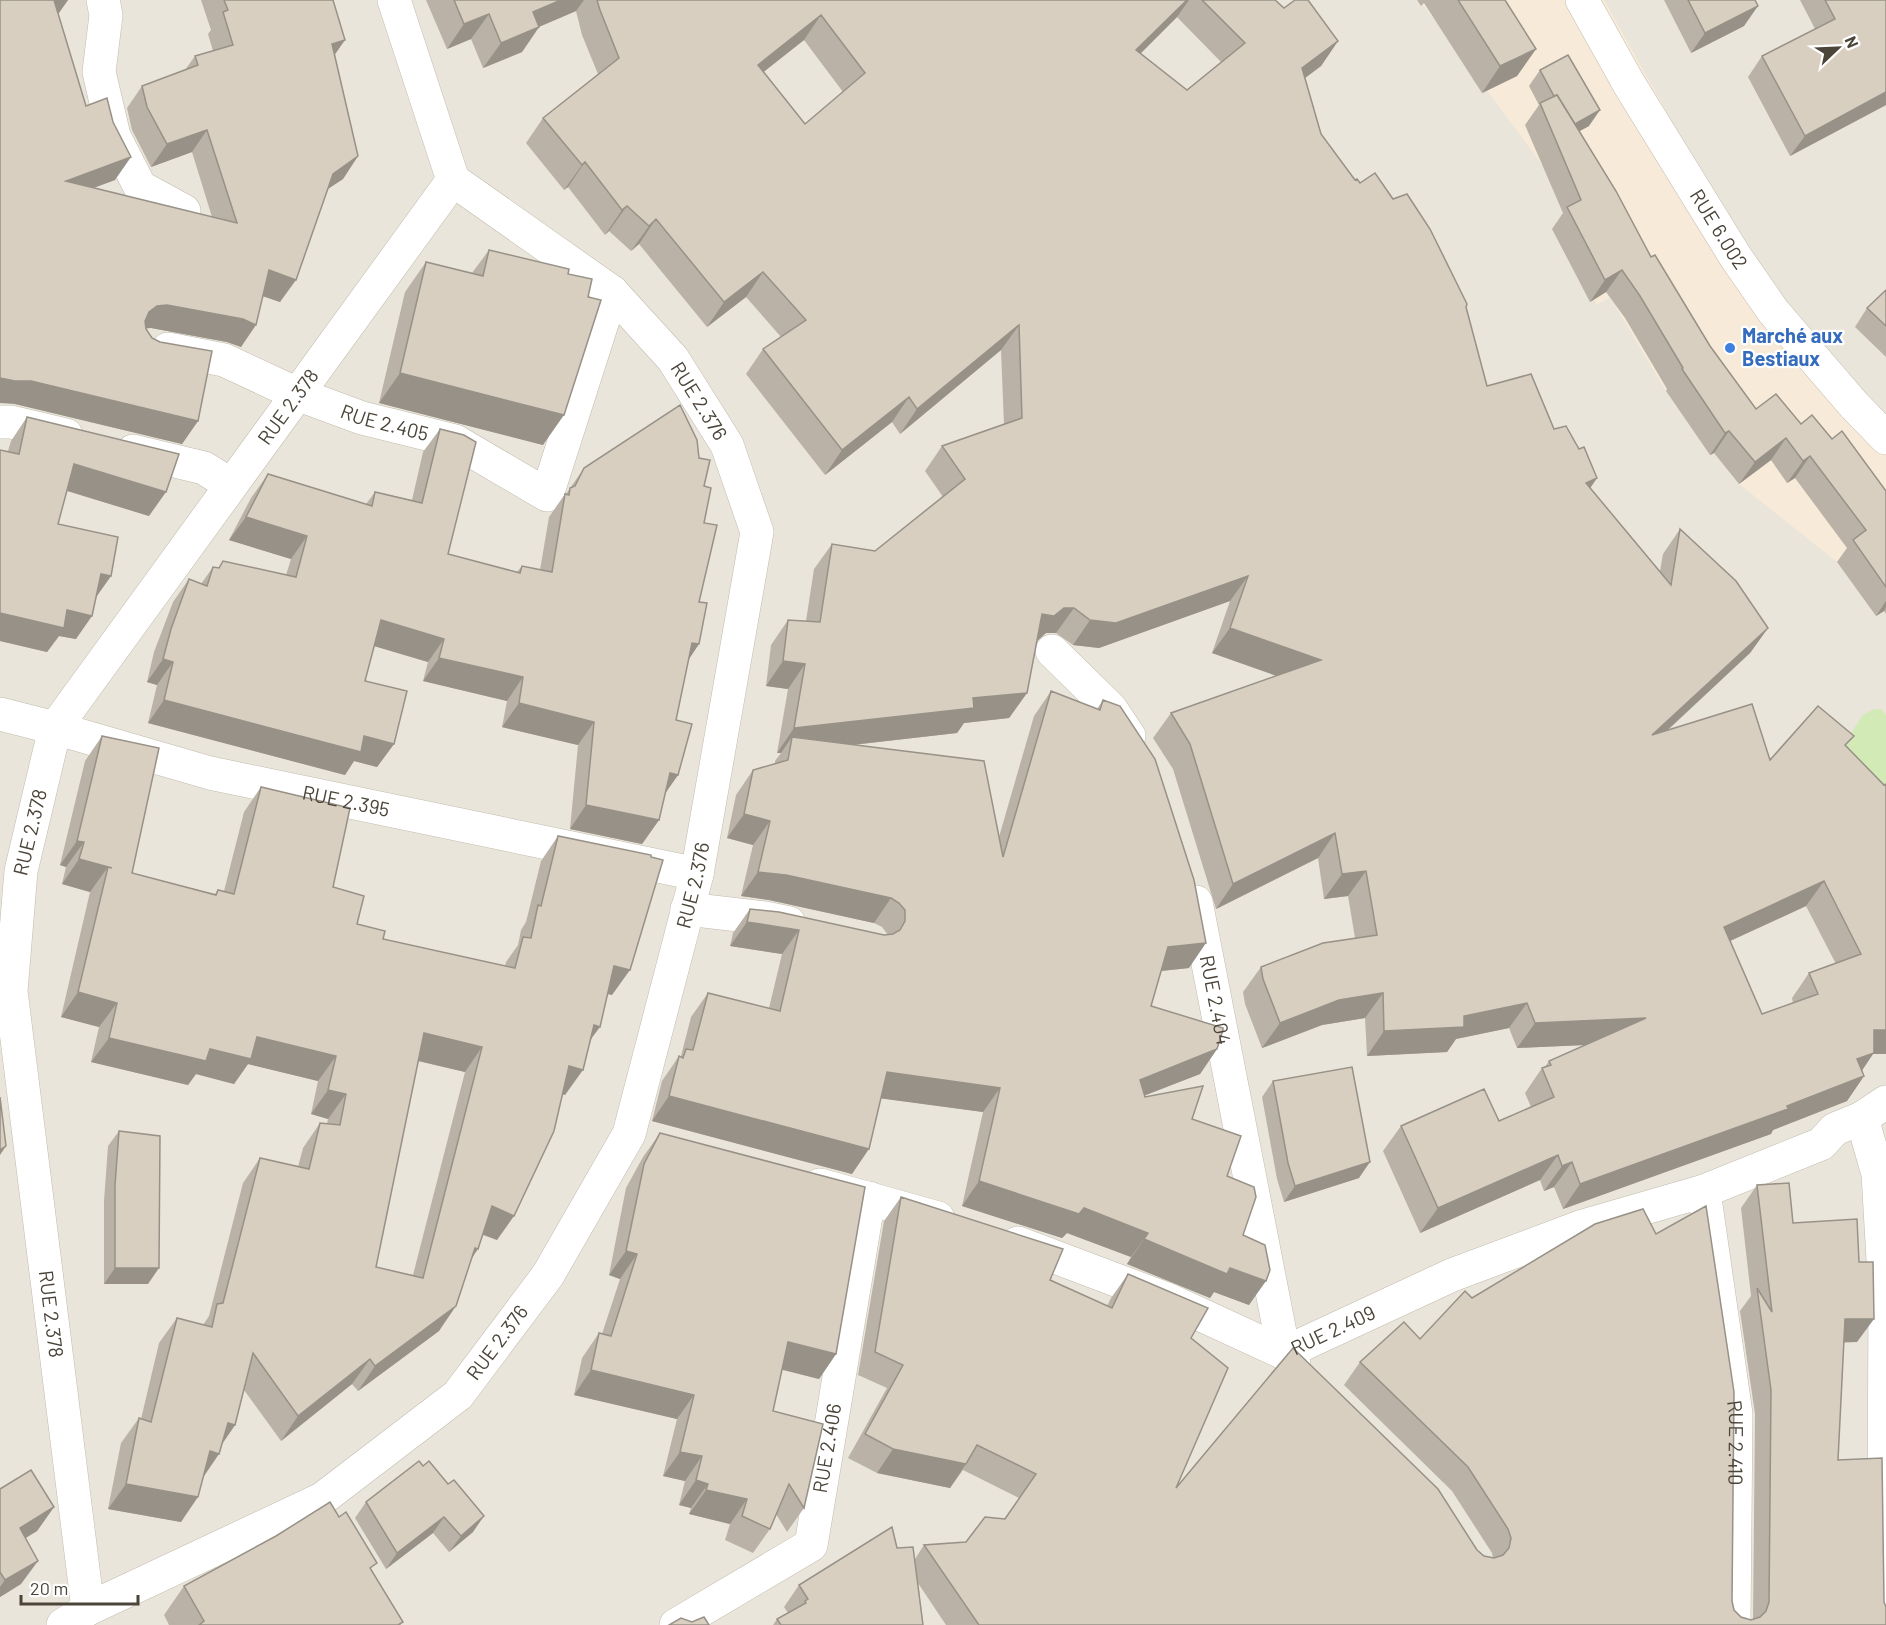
<svg xmlns="http://www.w3.org/2000/svg" width="1886" height="1625" font-family="Barlow,sans-serif">
	<style>
		.residential { fill: #eae5da }
		.commercial { fill: #f7ead8 }
		.green { fill: #d2eab5 }
		.lines { fill: none; stroke-linecap: round; stroke-linejoin: round }
		.minor-casing { stroke: #c2bbae; stroke-width: 34 }
		.minor { stroke: #fff; stroke-width: 33 }
		.wall { fill: #bab2a6; fill-rule: evenodd }
		.shaded-wall { fill: #979187 }
		.building { fill: #d8cfc1; stroke: #979187; stroke-width: 1.5; fill-rule: evenodd }
		.shop-dot { fill: #3f7fe0; stroke: #fff; stroke-width: 2 }
		.labels { text-anchor: middle; stroke-width: 4.5; stroke-linejoin: round; paint-order: stroke }
		.street-label { font-size: 20px; fill: #4b4439; stroke: #fff }
		.shop-label { font-size: 20px; font-weight: bold; fill: #366cbe; stroke: #fff; text-anchor: start }
	</style>
	<rect width="100%" height="100%" fill="#f6f3ec"/>
	<rect class="residential" x="0" y="0" width="1886" height="1625"/>
	<polygon class="commercial" points="1417,0 1604,0 1770,297 1886,415 1886,614 1884,611 1876,616 1837,562 1739,484 1714,453 1710,455 1666,391 1610,297 1597,305 1559,232 1573,224 1554,181 1438,24 1423,5 1421,6"/>
	<polygon class="green" points="1874,709 1882,710 1886,715 1886,794 1844,744 1863,715"/>
	<g class="lines">
		<g class="minor-casing">
			<g id="minor">
				<polyline points="103,0 106,15 99,72 114,136 140,187 184,211"/>
				<path id="s1" d="M 1582,0 L 1629,84 L 1735,256 L 1773,311 L 1854,405 L 1886,438"/>
				<path id="s2" d="M 168,349 L 224,360 L 297,394 L 362,418 L 455,441 L 547,495 L 612,292"/>
				<polyline points="0,422 11,422 66,435"/>
				<polyline points="133,451 204,468 231,485"/>
				<polyline points="1052,651 1111,709 1129,736"/>
				<path id="s3" d="M 0,714 L 55,728 L 210,773 L 697,874"/>
				<path id="s4" d="M 1196,902 L 1284,1353 L 1294,1363"/>
				<polyline points="687,909 765,918 789,923"/>
				<polyline points="1862,1118 1878,1174 1885,1294 1884,1507 1886,1625"/>
				<polyline points="820,1185 938,1218"/>
				<path id="s5" d="M 1704,1191 L 1736,1414 L 1734,1625"/>
				<path id="s6" d="M 1018,1243 L 1169,1300 L 1284,1353 L 1452,1275 L 1583,1226 L 1704,1191 L 1821,1144 L 1835,1129 L 1862,1118 L 1886,1102"/>
				<path id="s7" d="M 88,1609 L 11,991 L 21,871 L 55,728 L 453,180"/>
				<path id="s8" d="M 63,1625 L 88,1609 L 322,1499 L 458,1395 L 548,1275 L 629,1134 L 697,874 L 757,532 L 727,445 L 673,359 L 612,292 L 453,180 L 394,0"/>
				<path id="s9" d="M 676,1625 L 811,1545 L 869,1198"/>
			</g>
		</g>
		<use href="#minor" class="minor"/>
	</g>
	<g class="wall">
		<polygon points="0,0 68,0 58,13 86,106 115,180 93,188 212,217 192,152 151,167 132,130 127,108 142,86 185,70 195,56 213,51 208,34 211,30 201,0 333,0 335,55 358,156 343,179 328,189 280,302 263,296 241,347 227,342 151,328 146,328 198,421 182,444 15,404"/>
		<path d="M 426,0 L 1275,0 L 1284,8 L 1338,41 L 1321,66 L 1305,78 L 1321,134 L 1355,180 L 1466,307 L 1487,386 L 1554,429 L 1579,449 L 1597,478 L 1590,488 L 1660,571 L 1663,554 L 1680,529 L 1768,628 L 1750,653 L 1667,731 L 1770,760 L 1847,746 L 1873,1054 L 1862,1070 L 1864,1076 L 1847,1101 L 1773,1130 L 1771,1134 L 1563,1209 L 1554,1187 L 1544,1191 L 1540,1180 L 1420,1233 L 1383,1151 L 1401,1126 L 1499,1121 L 1531,1107 L 1525,1093 L 1542,1068 L 1545,1067 L 1549,1061 L 1585,1045 L 1517,1048 L 1509,1028 L 1456,1039 L 1447,1052 L 1367,1056 L 1365,1018 L 1322,1025 L 1262,1048 L 1245,1004 L 1243,992 L 1261,967 L 1355,938 L 1348,896 L 1324,899 L 1318,858 L 1216,909 L 1173,769 L 1153,738 L 1171,713 L 1276,676 L 1212,653 L 1230,601 L 1099,648 L 1073,645 L 1056,633 L 1046,633 L 1037,641 L 1027,693 L 1009,718 L 964,723 L 957,733 L 853,745 L 999,837 L 1034,716 L 1051,691 L 1097,709 L 1103,700 L 1189,968 L 1161,971 L 1151,1006 L 1217,1049 L 1200,1074 L 1145,1095 L 1145,1097 L 1192,1119 L 1227,1176 L 1243,1235 L 1249,1305 L 1214,1292 L 1210,1298 L 1127,1264 L 1131,1257 L 1067,1233 L 1062,1238 L 962,1206 L 983,1112 L 881,1098 L 852,1174 L 652,1121 L 662,1081 L 679,1056 L 681,1056 L 691,1017 L 708,993 L 769,1008 L 782,954 L 730,946 L 733,933 L 750,909 L 884,935 L 888,935 L 882,927 L 874,923 L 769,900 L 741,896 L 753,845 L 727,838 L 736,795 L 753,770 L 775,764 L 775,761 L 781,753 L 777,753 L 788,689 L 766,686 L 771,645 L 788,620 L 806,621 L 814,569 L 832,544 L 875,551 L 943,497 L 925,471 L 942,446 L 1004,425 L 1001,350 L 900,434 L 892,422 L 825,475 L 746,374 L 763,349 L 781,337 L 746,297 L 707,327 L 639,244 L 631,251 L 609,231 L 605,235 L 568,187 L 564,190 L 526,143 L 543,118 L 598,74 L 582,35 L 576,11 L 539,27 L 522,52 L 483,68 L 471,39 L 447,49 ZM 1177,17 L 1221,62 L 1187,90 L 1141,53 ZM 804,40 L 843,92 L 805,124 L 763,72 ZM 1806,906 L 1836,964 L 1809,973 L 1792,998 L 1793,1003 L 1762,1014 L 1730,941 Z"/>
		<polygon points="1417,0 1505,0 1536,49 1517,76 1482,93 1424,3 1421,6"/>
		<polygon points="1664,0 1755,0 1744,26 1691,53"/>
		<polygon points="1800,0 1886,0 1886,105 1790,156 1748,77 1762,56 1815,29"/>
		<polygon points="1540,70 1589,126 1579,131 1651,257 1710,346 1756,409 1801,424 1832,439 1886,491 1886,614 1884,611 1876,616 1837,562 1847,548 1795,478 1787,483 1771,460 1739,484 1714,453 1710,455 1666,391 1667,389 1625,318 1606,292 1590,302 1552,229 1563,213 1525,125 1539,105 1529,86"/>
		<polygon points="489,250 568,274 543,445 379,403 405,292 426,262 472,273"/>
		<polygon points="1886,290 1886,357 1855,327 1867,308"/>
		<polygon points="27,417 149,516 67,491 58,524 111,576 96,597 76,639 59,636 47,652 0,641 0,450 8,451 11,441"/>
		<polygon points="440,429 448,554 517,572 522,566 540,570 549,517 565,494 566,494 584,468 699,458 704,486 704,523 699,602 699,644 688,660 676,720 678,775 665,793 659,820 642,844 570,829 578,745 502,727 507,701 423,681 428,662 374,646 365,681 394,744 377,767 354,761 345,775 148,723 157,685 147,682 154,652 173,602 189,579 201,584 213,567 218,568 223,561 286,575 291,559 229,540 251,498 268,474 366,504 375,492 412,500 423,452"/>
		<path d="M 102,736 L 132,873 L 215,894 L 218,890 L 224,891 L 244,812 L 261,787 L 333,887 L 357,924 L 383,939 L 505,966 L 506,962 L 518,945 L 521,930 L 526,922 L 541,861 L 558,836 L 612,995 L 607,994 L 591,1040 L 565,1095 L 563,1094 L 497,1240 L 483,1235 L 439,1331 L 358,1391 L 352,1384 L 281,1441 L 244,1390 L 235,1425 L 222,1444 L 204,1476 L 181,1522 L 108,1509 L 121,1443 L 139,1418 L 141,1419 L 159,1343 L 177,1318 L 203,1325 L 209,1316 L 243,1183 L 260,1158 L 298,1167 L 303,1148 L 320,1123 L 327,1124 L 328,1119 L 311,1114 L 318,1081 L 248,1064 L 234,1084 L 196,1074 L 188,1085 L 91,1062 L 99,1027 L 61,1017 L 90,892 L 62,884 L 66,867 L 60,865 L 85,761 ZM 418,1061 L 465,1072 L 413,1275 L 376,1267 Z"/>
		<polygon points="1273,1081 1359,1178 1284,1202 1277,1179 1262,1097"/>
		<polygon points="119,1131 148,1284 104,1284 104,1201 108,1146"/>
		<polygon points="660,1133 836,1354 819,1379 782,1369 773,1411 804,1508 787,1532 776,1514 770,1529 753,1553 725,1540 730,1524 689,1514 691,1508 679,1505 685,1481 663,1476 677,1419 574,1395 582,1358 599,1333 602,1334 620,1279 609,1275 626,1188 643,1157"/>
		<polygon points="1757,1185 1793,1223 1857,1342 1844,1342 1838,1460 1884,1602 1886,1625 946,1625 918,1583 923,1625 773,1625 777,1619 788,1613 784,1607 799,1585 897,1548 915,1559 924,1545 966,1542 1004,1519 1019,1498 963,1470 950,1488 877,1473 848,1458 887,1388 858,1375 884,1221 901,1197 1050,1280 1107,1306 1111,1298 1128,1274 1191,1338 1176,1488 1477,1550 1484,1556 1493,1558 1492,1553 1452,1491 1344,1385 1360,1362 1420,1339 1732,1601 1734,1610 1741,1617 1751,1620 1753,1620 1755,1414 1740,1311 1751,1296 1741,1208"/>
		<polygon points="419,1461 473,1532 449,1552 433,1533 386,1569 355,1518 366,1502"/>
		<polygon points="0,1489 54,1507 37,1531 25,1538 21,1584 0,1597"/>
		<polygon points="372,1570 401,1625 169,1625 164,1615 184,1586"/>
	</g>
	<g class="shaded-wall">
		<polygon points="52,0 68,0 59,13 38,21"/>
		<polygon points="561,0 584,0 576,11 515,37 533,12"/>
		<polygon points="1187,0 1189,0 1177,17 1119,75 1136,50"/>
		<polygon points="1758,6 1744,26 1691,53 1705,33"/>
		<polygon points="489,14 471,39 447,49 464,24"/>
		<polygon points="821,15 804,40 741,90 758,65"/>
		<polygon points="539,27 522,52 483,68 501,43"/>
		<polygon points="345,40 329,63 332,44"/>
		<polygon points="1338,41 1321,66 1285,93 1302,68"/>
		<polygon points="1536,49 1517,76 1482,93 1500,66"/>
		<polygon points="1886,92 1886,105 1790,156 1805,136"/>
		<polygon points="1600,110 1589,126 1560,142 1571,126"/>
		<polygon points="207,130 192,152 151,167 167,144"/>
		<polygon points="358,156 343,179 317,196 333,174"/>
		<polygon points="131,157 115,180 50,204 66,181"/>
		<polygon points="585,162 568,187 564,190 582,165"/>
		<polygon points="627,206 609,231 605,235 622,210"/>
		<polygon points="656,219 639,244 631,251 649,226"/>
		<polygon points="269,270 296,280 280,302 253,293"/>
		<polygon points="1622,270 1606,292 1590,302 1605,280"/>
		<polygon points="763,272 746,297 707,327 724,302"/>
		<polygon points="167,305 243,319 256,325 241,347 227,342 151,328 141,329 149,312 157,306"/>
		<polygon points="1019,325 1001,350 900,434 917,409"/>
		<polygon points="400,373 564,415 543,445 379,403"/>
		<polygon points="0,378 31,381 198,421 182,444 15,404 0,403"/>
		<polygon points="909,397 892,422 825,475 842,450"/>
		<polygon points="1729,431 1714,453 1710,455 1725,433"/>
		<polygon points="1786,438 1771,460 1739,484 1755,462"/>
		<polygon points="1810,456 1795,478 1787,483 1803,461"/>
		<polygon points="74,464 166,492 149,516 58,488"/>
		<polygon points="1597,478 1580,503 1586,483"/>
		<polygon points="246,517 307,536 291,559 229,540"/>
		<polygon points="101,574 111,576 94,600"/>
		<polygon points="1248,576 1230,601 1099,648 1073,645 1090,620"/>
		<polygon points="1886,601 1886,607 1884,611 1876,616"/>
		<polygon points="1064,608 1074,608 1056,633 1046,633 1037,641 1042,614"/>
		<polygon points="67,610 92,616 76,639 59,636 47,652 0,641 0,613"/>
		<polygon points="381,620 444,639 428,662 364,643"/>
		<polygon points="1230,628 1321,660 1303,685 1212,653"/>
		<polygon points="1768,628 1750,653 1635,760 1652,735"/>
		<polygon points="692,643 699,644 683,668"/>
		<polygon points="439,658 523,677 507,701 423,681"/>
		<polygon points="163,659 173,662 157,685 147,682"/>
		<polygon points="783,661 805,664 788,689 766,686"/>
		<polygon points="1027,693 1009,718 964,723 957,733 789,752 792,737 781,753 777,753 794,728 973,698"/>
		<polygon points="164,700 364,736 394,744 377,767 354,761 345,775 148,723"/>
		<polygon points="519,703 594,722 578,745 502,727"/>
		<polygon points="670,773 678,775 662,798"/>
		<polygon points="586,805 659,820 642,844 570,829"/>
		<polygon points="744,814 770,821 753,845 727,838"/>
		<polygon points="1335,833 1318,858 1216,909 1233,884"/>
		<polygon points="77,841 84,842 66,867 60,865"/>
		<polygon points="79,859 108,867 90,892 62,884"/>
		<polygon points="1366,871 1348,896 1324,899 1342,874"/>
		<polygon points="758,872 786,875 891,898 874,923 769,900 741,896"/>
		<polygon points="1824,881 1806,906 1706,952 1724,927"/>
		<polygon points="747,922 799,930 782,954 730,946"/>
		<polygon points="1206,943 1189,968 1151,972 1168,947"/>
		<polygon points="614,966 630,970 612,995 597,991"/>
		<polygon points="78,992 117,1003 99,1027 61,1017"/>
		<polygon points="1383,993 1365,1018 1322,1025 1262,1048 1280,1023 1339,1000"/>
		<polygon points="1527,1003 1509,1028 1456,1039 1447,1052 1367,1056 1384,1031"/>
		<polygon points="1646,1018 1629,1043 1517,1048 1535,1023"/>
		<polygon points="594,1025 600,1027 582,1051"/>
		<polygon points="1874,1030 1886,1030 1886,1054 1873,1054 1857,1078 1840,1084"/>
		<polygon points="424,1033 482,1047 465,1072 406,1058"/>
		<polygon points="257,1037 336,1056 318,1081 248,1064 234,1084 196,1074 188,1085 91,1062 109,1038 210,1049"/>
		<polygon points="1217,1049 1200,1074 1123,1104 1140,1080"/>
		<polygon points="569,1066 583,1070 565,1095 552,1091"/>
		<polygon points="887,1072 1000,1088 983,1112 870,1097"/>
		<polygon points="1864,1076 1847,1101 1773,1130 1771,1134 1563,1209 1580,1184"/>
		<polygon points="328,1090 346,1094 328,1119 311,1114"/>
		<polygon points="669,1096 869,1149 852,1174 652,1121"/>
		<polygon points="6,1146 0,1155 0,1150"/>
		<polygon points="1558,1155 1540,1180 1420,1233 1438,1208"/>
		<polygon points="1370,1162 1359,1178 1284,1202 1295,1186"/>
		<polygon points="1572,1162 1554,1187 1544,1191 1562,1166"/>
		<polygon points="979,1181 1084,1208 1148,1233 1131,1257 1067,1233 1062,1238 962,1206"/>
		<polygon points="492,1206 514,1216 497,1240 474,1231"/>
		<polygon points="1144,1239 1230,1268 1266,1281 1249,1305 1214,1292 1210,1298 1127,1264"/>
		<polygon points="475,1248 478,1249 461,1274"/>
		<polygon points="626,1251 637,1254 620,1279 609,1275"/>
		<polygon points="115,1268 159,1268 148,1284 104,1284"/>
		<polygon points="456,1306 439,1331 358,1391 375,1366"/>
		<polygon points="1845,1319 1874,1319 1857,1342 1828,1343"/>
		<polygon points="788,1342 836,1354 819,1379 771,1367"/>
		<polygon points="370,1359 352,1384 281,1441 298,1416"/>
		<polygon points="591,1370 694,1395 677,1419 574,1395"/>
		<polygon points="228,1423 235,1425 218,1450"/>
		<polygon points="893,1449 966,1464 950,1488 877,1473"/>
		<polygon points="210,1451 219,1454 202,1479"/>
		<polygon points="680,1452 702,1456 685,1481 663,1476"/>
		<polygon points="696,1480 708,1484 691,1508 679,1505"/>
		<polygon points="126,1484 198,1497 181,1522 108,1509"/>
		<polygon points="706,1490 747,1499 730,1524 689,1514"/>
		<polygon points="54,1507 37,1531 3,1552 20,1528"/>
		<polygon points="484,1516 473,1532 449,1552 461,1536"/>
		<polygon points="444,1517 433,1533 386,1569 397,1553"/>
		<polygon points="38,1561 21,1584 0,1597 0,1587 5,1580"/>
	</g>
	<g class="building">
		<polygon points="0,0 54,0 86,106 107,98 113,122 131,157 66,181 237,223 207,130 167,144 147,107 142,86 198,65 195,56 233,45 223,12 228,10 224,0 333,0 345,40 332,44 358,156 333,174 296,280 269,270 256,325 243,319 167,305 157,306 149,312 145,321 146,329 152,338 160,342 212,351 198,421 31,381 15,381 0,378"/>
		<polygon points="454,0 561,0 533,12 539,27 501,43 489,14 464,24"/>
		<path d="M 597,0 L 1187,0 L 1136,50 L 1187,90 L 1245,43 L 1202,0 L 1275,0 L 1284,8 L 1295,0 L 1308,0 L 1338,41 L 1302,68 L 1321,134 L 1355,180 L 1357,179 L 1360,183 L 1375,173 L 1393,199 L 1407,194 L 1430,229 L 1467,304 L 1466,307 L 1487,386 L 1531,374 L 1554,429 L 1566,426 L 1579,449 L 1584,447 L 1597,478 L 1586,483 L 1671,585 L 1680,529 L 1736,581 L 1768,628 L 1652,735 L 1752,704 L 1770,760 L 1818,706 L 1854,736 L 1845,745 L 1884,785 L 1886,784 L 1886,1030 L 1874,1030 L 1874,1053 L 1857,1059 L 1864,1076 L 1787,1106 L 1788,1109 L 1580,1184 L 1572,1162 L 1562,1166 L 1558,1155 L 1438,1208 L 1401,1126 L 1484,1089 L 1499,1121 L 1554,1097 L 1542,1068 L 1551,1065 L 1549,1061 L 1646,1018 L 1535,1023 L 1527,1003 L 1464,1016 L 1464,1027 L 1384,1031 L 1383,993 L 1339,1000 L 1280,1023 L 1263,979 L 1261,967 L 1323,943 L 1377,935 L 1366,871 L 1342,874 L 1335,833 L 1233,884 L 1190,744 L 1171,713 L 1321,660 L 1230,628 L 1248,576 L 1116,623 L 1090,620 L 1074,608 L 1064,608 L 1054,616 L 1042,614 L 1027,693 L 973,698 L 974,708 L 794,728 L 805,664 L 783,661 L 788,620 L 820,622 L 832,544 L 875,551 L 965,479 L 942,446 L 1022,418 L 1019,325 L 917,409 L 909,397 L 842,450 L 763,349 L 806,320 L 763,272 L 724,302 L 656,219 L 649,226 L 627,206 L 622,210 L 585,162 L 582,165 L 543,118 L 619,58 L 600,10 ZM 821,15 L 865,73 L 805,124 L 758,65 ZM 1824,881 L 1861,954 L 1809,973 L 1818,994 L 1762,1014 L 1724,927 Z"/>
		<polygon points="1458,0 1505,0 1536,49 1500,66"/>
		<polygon points="1688,0 1755,0 1758,6 1705,33"/>
		<polygon points="1825,0 1886,0 1886,92 1805,136 1762,56 1835,19"/>
		<polygon points="1568,55 1600,110 1575,124 1557,95 1554,96 1540,70"/>
		<polygon points="1557,95 1616,191 1651,257 1655,255 1710,346 1756,409 1776,394 1801,424 1812,415 1832,439 1842,431 1886,491 1886,587 1853,540 1866,530 1810,456 1803,461 1786,438 1755,462 1729,431 1725,433 1682,369 1683,368 1640,296 1622,270 1605,280 1567,207 1581,200 1540,103"/>
		<polygon points="489,250 569,269 568,274 592,279 588,297 601,300 564,415 400,373 426,262 483,276"/>
		<polygon points="1886,290 1886,326 1867,308"/>
		<polygon points="680,405 697,440 699,458 710,460 704,486 711,488 704,523 717,525 699,602 707,603 699,644 692,643 676,720 692,724 678,775 670,773 659,820 586,805 594,722 519,703 523,677 439,658 444,639 381,620 365,681 407,691 394,744 364,736 361,752 164,700 173,662 163,659 171,629 189,579 207,586 213,567 219,568 223,561 296,577 307,536 246,517 268,474 372,506 375,492 422,503 440,429 464,435 476,442 448,554 520,573 522,566 552,572 565,494 569,495 570,488 575,486 584,468"/>
		<polygon points="27,417 179,454 166,492 74,464 58,524 118,537 111,576 101,574 92,616 67,610 64,628 0,613 0,450 19,454"/>
		<polygon points="1051,691 1100,710 1103,700 1120,706 1155,759 1194,880 1206,943 1168,947 1151,1006 1223,1028 1223,1030 1217,1049 1140,1080 1145,1097 1203,1086 1192,1119 1241,1136 1227,1176 1254,1187 1256,1197 1243,1235 1265,1245 1270,1270 1266,1281 1230,1268 1227,1274 1144,1239 1148,1233 1084,1208 1079,1214 979,1181 1000,1088 887,1072 869,1149 669,1096 679,1056 683,1058 686,1049 693,1050 708,993 780,1011 799,930 747,922 750,909 779,912 884,935 893,934 900,930 905,921 905,910 899,903 891,898 786,875 758,872 770,821 744,814 753,770 788,760 792,737 984,761 1003,857"/>
		<path d="M 102,736 L 159,748 L 132,873 L 216,895 L 218,890 L 234,894 L 261,787 L 350,808 L 333,887 L 364,896 L 357,924 L 385,931 L 383,939 L 515,968 L 523,937 L 531,938 L 538,905 L 541,906 L 558,836 L 651,855 L 651,857 L 663,860 L 630,970 L 614,966 L 600,1027 L 594,1025 L 583,1070 L 569,1066 L 554,1131 L 514,1216 L 492,1206 L 478,1249 L 475,1248 L 456,1306 L 375,1366 L 370,1359 L 298,1416 L 253,1353 L 235,1425 L 228,1423 L 219,1454 L 210,1451 L 198,1497 L 126,1484 L 139,1418 L 151,1422 L 177,1318 L 212,1327 L 217,1304 L 223,1303 L 260,1158 L 309,1169 L 320,1123 L 340,1125 L 346,1094 L 328,1090 L 336,1056 L 257,1037 L 251,1059 L 210,1049 L 206,1061 L 109,1038 L 117,1003 L 78,992 L 108,867 L 112,868 L 79,859 L 84,842 L 77,841 ZM 424,1033 L 482,1047 L 423,1278 L 376,1267 Z"/>
		<polygon points="1352,1067 1370,1162 1295,1186 1288,1163 1273,1081"/>
		<polygon points="0,1097 6,1146 0,1150"/>
		<polygon points="119,1131 160,1136 159,1268 115,1268 115,1185"/>
		<polygon points="660,1133 865,1187 836,1354 788,1342 773,1411 823,1424 804,1508 789,1484 770,1529 742,1516 747,1499 706,1490 708,1484 696,1480 702,1456 680,1452 694,1395 591,1370 599,1333 611,1336 637,1254 626,1251 644,1164"/>
		<polygon points="1789,1183 1793,1223 1857,1219 1859,1262 1873,1262 1874,1319 1845,1319 1838,1460 1882,1458 1884,1602 1886,1607 1886,1625 979,1625 924,1545 966,1542 985,1517 1005,1519 1036,1474 977,1445 966,1464 893,1449 865,1434 903,1365 875,1352 901,1197 1063,1249 1050,1280 1112,1308 1128,1274 1208,1308 1191,1338 1228,1368 1176,1488 1293,1348 1438,1489 1477,1550 1484,1556 1494,1558 1503,1555 1509,1548 1511,1538 1508,1529 1468,1467 1360,1362 1404,1322 1420,1339 1465,1291 1472,1298 1595,1224 1643,1209 1656,1234 1706,1206 1734,1392 1732,1601 1734,1610 1741,1617 1751,1620 1760,1617 1766,1611 1769,1602 1771,1390 1757,1288 1772,1312 1757,1185"/>
		<polygon points="419,1461 423,1466 429,1461 448,1484 454,1480 484,1516 461,1536 444,1517 397,1553 366,1502"/>
		<polygon points="31,1470 54,1507 20,1528 38,1561 5,1580 0,1572 0,1489"/>
		<polygon points="330,1502 339,1517 346,1512 377,1563 370,1568 403,1622 398,1625 199,1625 204,1621 184,1586 276,1536"/>
		<polygon points="892,1527 897,1548 913,1547 923,1625 781,1625 777,1619 806,1603 805,1601 808,1599 799,1585"/>
		<polygon points="704,1617 709,1625 669,1625 681,1618 692,1622"/>
	</g>
	<circle class="shop-dot" cx="1730" cy="348" r="6"/>
	<g class="labels">
		<g class="street-label">
			<text dy="7" stroke="none"><textPath href="#s1" startOffset="267">RUE 6.002</textPath></text>
			<text transform="translate(699 401) rotate(58)" y="7">RUE 2.376</text>
			<text dy="7" stroke="none"><textPath href="#s7" startOffset="1287">RUE 2.378</textPath></text>
			<text dy="7" stroke="none"><textPath href="#s2" startOffset="230">RUE 2.405</textPath></text>
			<text dy="7" stroke="none"><textPath href="#s3" startOffset="357">RUE 2.395</textPath></text>
			<text dy="7" stroke="none"><textPath href="#s7" startOffset="783">RUE 2.378</textPath></text>
			<text dy="7" stroke="none"><textPath href="#s8" startOffset="1029">RUE 2.376</textPath></text>
			<text dy="7" stroke="none"><textPath href="#s4" startOffset="100">RUE 2.404</textPath></text>
			<text transform="translate(51 1314) rotate(83)" y="7">RUE 2.378</text>
			<text dy="7" stroke="none"><textPath href="#s6" startOffset="342">RUE 2.409</textPath></text>
			<text dy="7" stroke="none"><textPath href="#s8" startOffset="525">RUE 2.376</textPath></text>
			<text dy="7" stroke="none"><textPath href="#s5" startOffset="254">RUE 2.410</textPath></text>
			<text dy="7" stroke="none"><textPath href="#s9" startOffset="255">RUE 2.406</textPath></text>
		</g>
		<g class="shop-label">
			<text x="1742" y="343">Marché aux<tspan x="1742" dy="23">Bestiaux</tspan></text>
		</g>
	</g>
	<g transform="translate(1838 48) rotate(67)" stroke="#ffffff" stroke-width="4.5" paint-order="stroke">
	<path d="M0-4.5L10 22L0 15L-10 22Z" fill="#4b4439"/>
	<text y="-9" font-size="16" font-weight="bold" text-anchor="middle" fill="#4b4439">N</text>
	</g>
	<path d="M21 1595v9h117v-9" fill="none" stroke="#4b4439" stroke-width="3"/>
	<text x="30" y="1595" font-size="18" fill="#4b4439" stroke="#ffffff" stroke-width="4.5" paint-order="stroke">20 m</text>
</svg>
